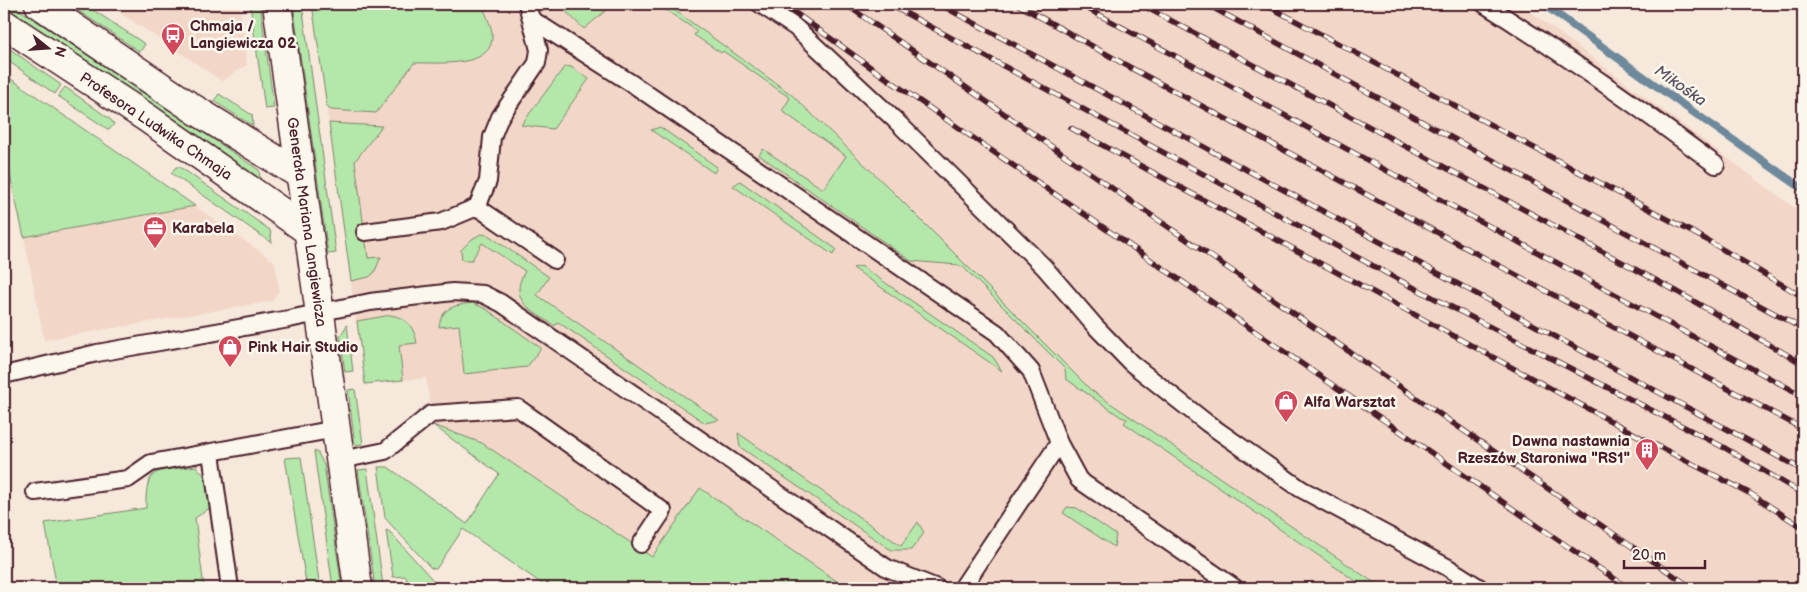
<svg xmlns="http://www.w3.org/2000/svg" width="1807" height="592" font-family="'Balsamiq Sans',sans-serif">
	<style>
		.built { fill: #f2d7c8 }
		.grass { fill: #b3e8aa; stroke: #7e846a }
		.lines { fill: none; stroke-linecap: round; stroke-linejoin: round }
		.stream { stroke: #6e899b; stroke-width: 8 }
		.lane-casing { stroke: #4a1f2b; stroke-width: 20 }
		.street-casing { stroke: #4a1f2b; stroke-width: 31 }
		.secondary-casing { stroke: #4a1f2b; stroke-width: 31 }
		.lane { stroke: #fbf7ec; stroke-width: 16 }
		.street { stroke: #fbf7ec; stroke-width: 28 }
		.secondary { stroke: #fbf7ec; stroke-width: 28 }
		.rail-casing { stroke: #4a1f2b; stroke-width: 5.5 }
		.rail { stroke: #fbf7ec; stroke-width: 4; stroke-dasharray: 11; stroke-linecap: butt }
		.labels { text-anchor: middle; stroke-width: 5; stroke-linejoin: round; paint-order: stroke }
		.poi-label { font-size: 15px; font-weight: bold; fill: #4a1f2b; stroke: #fbf7ec; text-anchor: start }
		.street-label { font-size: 15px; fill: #4a1f2b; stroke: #fbf7ec }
		.water-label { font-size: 16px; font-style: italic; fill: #5c5463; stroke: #fbf7ec }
	</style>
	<rect width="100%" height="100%" fill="#f7e8dc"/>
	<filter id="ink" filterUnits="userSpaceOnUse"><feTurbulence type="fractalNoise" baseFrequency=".02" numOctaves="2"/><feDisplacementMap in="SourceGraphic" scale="10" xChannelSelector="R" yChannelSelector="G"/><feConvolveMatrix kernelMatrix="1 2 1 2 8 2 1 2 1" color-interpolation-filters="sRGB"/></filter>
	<g filter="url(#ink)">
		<g class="built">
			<polygon points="107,4 240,4 247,65 222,81"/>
			<polygon points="312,4 1520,4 1803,214 1803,588 846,588 652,557 482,443 433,425 426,378 365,384"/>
			<polygon points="195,206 275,262 279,291 272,301 44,340 24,237"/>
		</g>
		<g class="grass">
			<polygon points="4,4 11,4 259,170 261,186 4,8"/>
			<polygon points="68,4 84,4 145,44 140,52"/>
			<polygon points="250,4 260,4 274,108 265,109"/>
			<polygon points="293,4 302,4 336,253 328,254"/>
			<path d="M 312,4 L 482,4 C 485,13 491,24 492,33 C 496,70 436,62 414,63 L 376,113 L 331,110 L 327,107 Z"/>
			<polygon points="558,4 606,4 610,7 584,29"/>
			<polygon points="657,4 666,4 792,95 889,188 1091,390 1382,588 1366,588 1124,423 1127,419 1121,417 1066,379 1065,369 963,267 958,265 911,261 759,155 763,149 823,189 846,156 782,111 790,98 723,51 721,53 694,35 697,31"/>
			<polygon points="4,45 61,85 55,94 4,58"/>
			<polygon points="565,66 571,67 589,79 553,129 521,125"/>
			<polygon points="4,74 195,206 24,237 4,149"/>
			<polygon points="65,87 110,119 114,124 109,130 58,96"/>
			<polygon points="219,94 252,115 253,126 214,101"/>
			<polygon points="329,123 382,126 355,161 368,258 381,257 374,273 369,277 351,281"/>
			<polygon points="660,127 717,167 714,173 651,130"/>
			<polygon points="176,167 180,167 270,230 272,243 171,173"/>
			<polygon points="740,181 836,249 833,255 733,186"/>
			<path d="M 481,234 L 488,235 L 549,277 L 537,295 L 719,420 L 705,423 L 558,322 L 555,326 C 533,311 507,302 525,271 L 482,243 L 472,260 L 462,260 L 461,250 L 472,239 Z"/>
			<polygon points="861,266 993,357 1002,371 853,268"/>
			<path d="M 473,303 L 486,309 L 541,348 L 527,367 L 464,374 L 459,325 L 439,327 C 441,307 456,305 473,303 Z"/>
			<path d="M 391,315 C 407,318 414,327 417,343 L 399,345 L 403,380 L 365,384 L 357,321 Z"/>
			<polygon points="347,325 353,371 345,372 340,336"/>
			<polygon points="355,389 363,444 355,445 348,390"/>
			<polygon points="433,425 482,443 652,557 700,488 847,588 548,588 463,529 436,569 431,568 385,518 378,467 388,467 467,524 499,474"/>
			<polygon points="738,433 901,546 918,522 924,533 911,550 891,550 740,447"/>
			<polygon points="314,451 318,453 324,465 342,588 333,588"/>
			<polygon points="301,457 320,588 307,588 285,458"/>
			<path d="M 196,466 L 204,475 L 213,506 L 195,518 L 204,588 L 57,588 L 45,523 L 146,508 C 145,464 158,472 196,466 Z"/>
			<polygon points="367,469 383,586 375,587 358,470"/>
			<polygon points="1067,507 1077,508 1116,535 1114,547 1063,513"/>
			<polygon points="386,530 390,532 440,588 408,588 406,576 393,577"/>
		</g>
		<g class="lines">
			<polyline class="stream" points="1543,4 1676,100 1803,189"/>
			<g class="lane-casing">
				<g id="lane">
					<polyline points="760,4 795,27 895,120 1044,267 1095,326 1131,363 1207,423 1301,489 1447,567 1480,588"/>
					<path d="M 1484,4 C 1564,54 1640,108 1716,165"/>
					<polyline points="531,19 634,85 997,333 1031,371 1059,443 1079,480 1235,588"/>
					<polyline points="477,207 555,260"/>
					<polyline points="365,232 441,222 477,207 488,181 492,137 500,117 537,63 539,50 527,4"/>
					<polyline points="4,375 97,353 289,319 370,302 453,292 483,294 501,303 887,568 937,588"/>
					<polyline points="211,453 230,588"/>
					<polyline points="341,460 385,451 431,414 518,408 663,511 641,544"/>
					<polyline points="35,492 128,479 151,463 336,429"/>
					<polyline points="962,588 1059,443"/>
				</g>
			</g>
			<g class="street-casing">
				<g id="street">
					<polyline points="39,4 194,109 299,174"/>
					<polyline points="4,24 147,118 307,230"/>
				</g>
			</g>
			<g class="secondary-casing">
				<polyline id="secondary" points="277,4 358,588"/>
			</g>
			<use href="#lane" class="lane"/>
			<use href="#street" class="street"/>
			<use href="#secondary" class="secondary"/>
			<g class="rail-casing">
				<g id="rail">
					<polyline points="783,4 873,69 1628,588"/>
					<polyline points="845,4 1692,588"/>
					<polyline points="939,4 1803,470"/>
					<polyline points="1017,4 1133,69 1803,429"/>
					<polyline points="1079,4 1803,396"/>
					<polyline points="1140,4 1676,291 1803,364"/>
					<polyline points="1206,4 1803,329"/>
					<polyline points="1264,4 1705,239 1803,297"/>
					<polyline points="896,8 1403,282 1725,448 1803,494"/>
					<polyline points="1071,128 1642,438 1751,494 1803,528"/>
				</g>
			</g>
			<use href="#rail" class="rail"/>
		</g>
	</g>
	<defs>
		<g id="bus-pin" transform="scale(1.25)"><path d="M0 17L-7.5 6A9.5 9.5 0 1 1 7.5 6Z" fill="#d1495b" stroke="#fbf7ec"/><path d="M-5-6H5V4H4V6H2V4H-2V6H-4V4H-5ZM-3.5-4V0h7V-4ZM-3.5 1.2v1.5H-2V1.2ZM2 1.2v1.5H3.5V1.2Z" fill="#fff"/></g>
		<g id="office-pin" transform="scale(1.25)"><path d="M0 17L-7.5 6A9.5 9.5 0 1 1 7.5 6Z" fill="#d1495b" stroke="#fbf7ec"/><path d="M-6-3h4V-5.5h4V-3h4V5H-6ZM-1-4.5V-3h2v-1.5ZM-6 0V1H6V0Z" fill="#fff"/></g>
		<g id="shop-pin" transform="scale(1.25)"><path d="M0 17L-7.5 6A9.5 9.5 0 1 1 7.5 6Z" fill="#d1495b" stroke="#fbf7ec"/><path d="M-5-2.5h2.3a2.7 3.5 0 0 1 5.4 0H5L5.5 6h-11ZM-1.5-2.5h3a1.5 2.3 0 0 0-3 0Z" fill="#fff"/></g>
		<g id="building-pin" transform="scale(1.25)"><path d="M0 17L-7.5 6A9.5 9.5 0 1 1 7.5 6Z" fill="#d1495b" stroke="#fbf7ec"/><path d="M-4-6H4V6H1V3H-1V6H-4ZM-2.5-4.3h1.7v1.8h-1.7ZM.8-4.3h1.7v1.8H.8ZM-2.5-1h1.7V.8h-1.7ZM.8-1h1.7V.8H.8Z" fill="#fff"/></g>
	</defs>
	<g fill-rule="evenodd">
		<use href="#bus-pin" x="173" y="35"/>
		<use href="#office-pin" x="155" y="228"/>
		<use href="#shop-pin" x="230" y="347"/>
		<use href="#shop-pin" x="1286" y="402"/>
		<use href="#building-pin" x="1647" y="450"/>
	</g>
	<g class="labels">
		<g class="poi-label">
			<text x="190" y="31">Chmaja /<tspan x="190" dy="17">Langiewicza 02</tspan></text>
			<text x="172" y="233">Karabela</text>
			<text x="248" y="352">Pink Hair Studio</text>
			<text x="1304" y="407">Alfa Warsztat</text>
			<text x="1630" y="446" text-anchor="end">Dawna nastawnia<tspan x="1630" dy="17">Rzeszów Staroniwa "RS1"</tspan></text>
		</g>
		<g class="street-label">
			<text transform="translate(156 126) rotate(34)" y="5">Profesora Ludwika Chmaja</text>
			<text transform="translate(307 222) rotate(82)" y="5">Generała Mariana Langiewicza</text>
		</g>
		<g class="water-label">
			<text transform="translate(1681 85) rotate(35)" y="6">Mikośka</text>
		</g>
	</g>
	<rect width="1807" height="592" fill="none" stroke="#fbf7ec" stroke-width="20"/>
	<rect x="10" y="10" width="1787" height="572" fill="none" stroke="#4a1f2b" stroke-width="2" filter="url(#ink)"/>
	<g transform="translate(48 48) rotate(107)" stroke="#fbf7ec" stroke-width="4" paint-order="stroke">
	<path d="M0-4L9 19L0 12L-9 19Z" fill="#4a1f2b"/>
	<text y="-8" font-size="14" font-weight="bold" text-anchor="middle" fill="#4a1f2b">N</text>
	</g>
	<path d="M1624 560v8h81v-8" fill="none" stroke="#4a1f2b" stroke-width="2.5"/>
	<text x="1632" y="560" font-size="15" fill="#4a1f2b" stroke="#fbf7ec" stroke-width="4" paint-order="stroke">20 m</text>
</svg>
